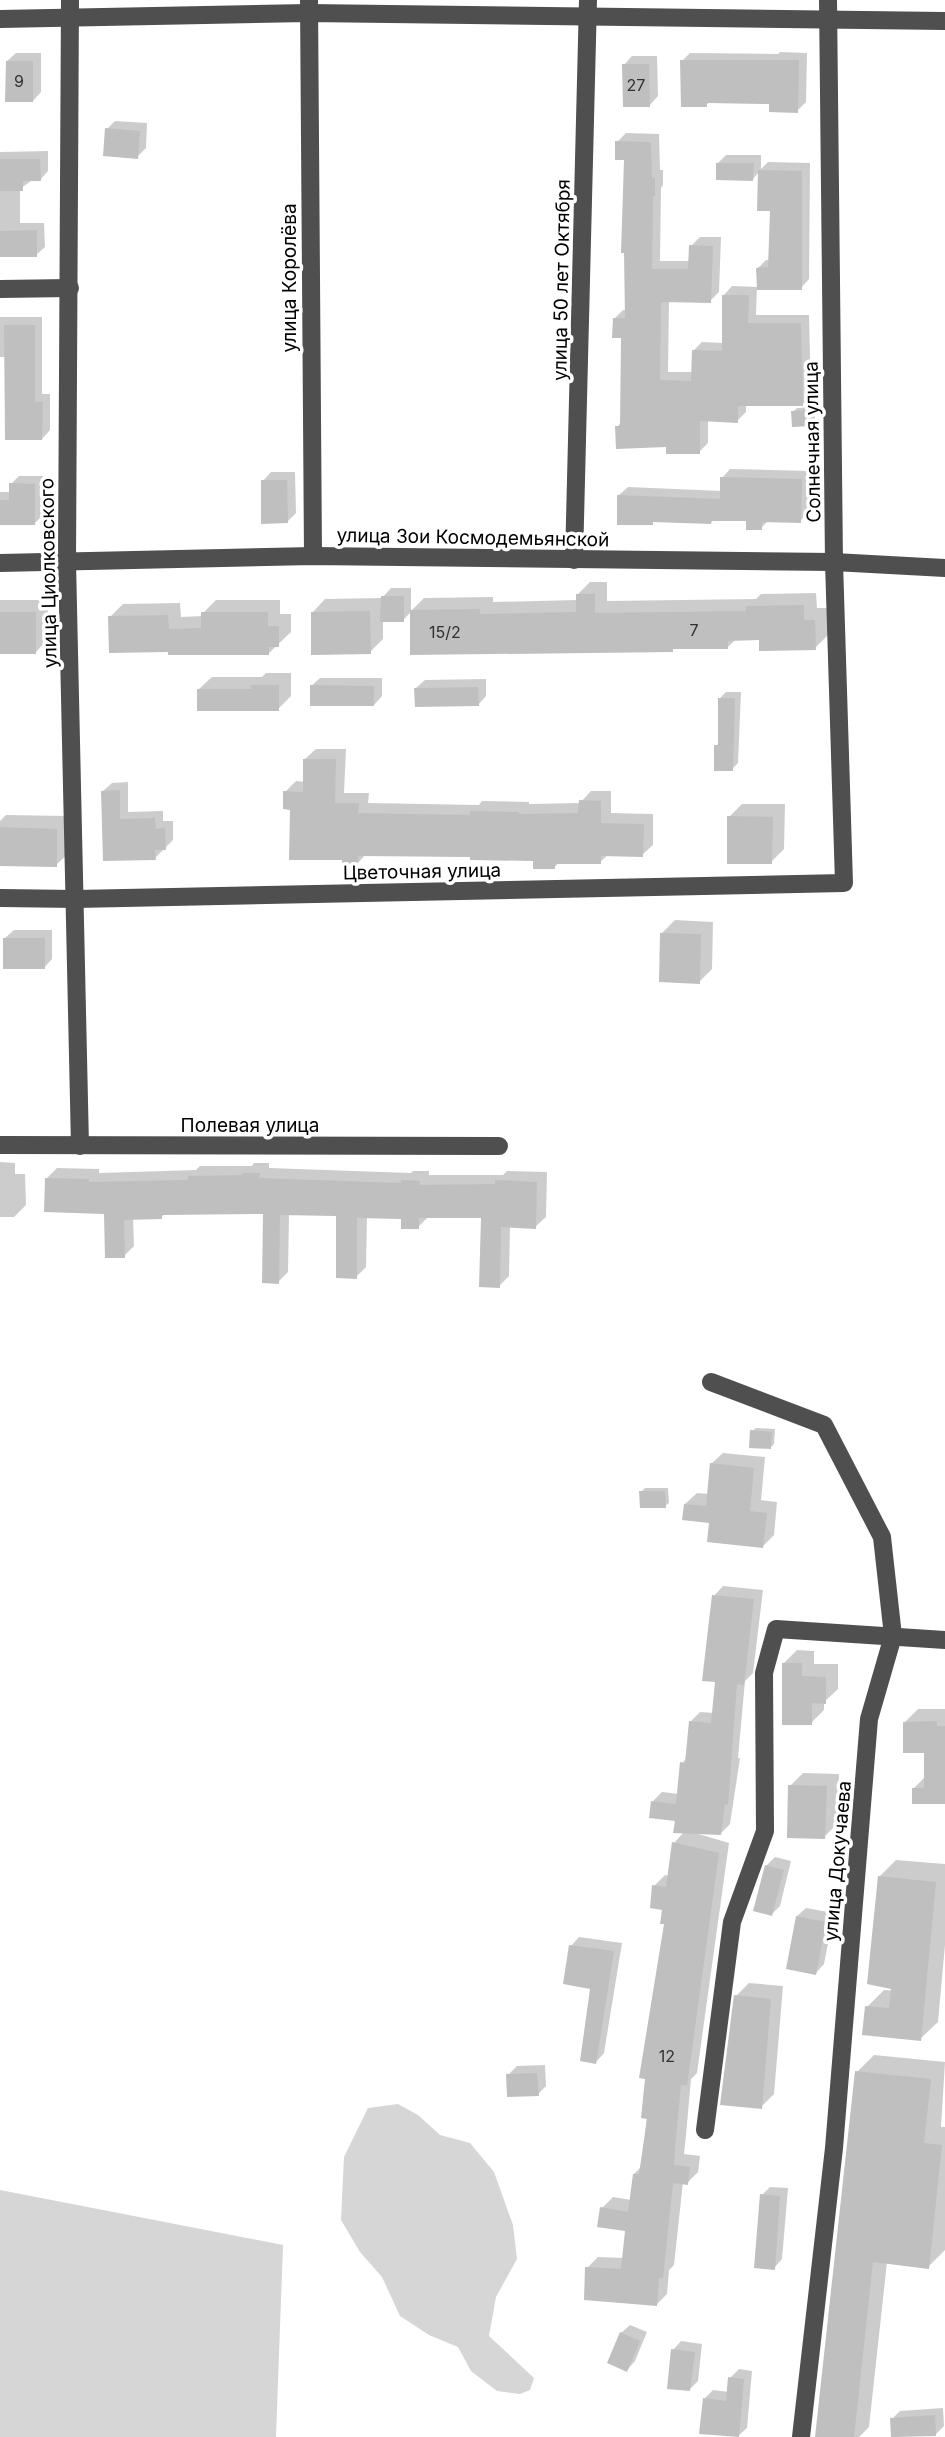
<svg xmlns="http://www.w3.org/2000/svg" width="945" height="2437" font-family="Inter,sans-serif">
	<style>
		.green { fill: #d6d6d6 }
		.shadow { fill: #0003 }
		.building { fill: #bfbfbf }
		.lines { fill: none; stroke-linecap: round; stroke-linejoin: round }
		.minor { stroke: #4f4f4f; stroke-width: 18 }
		.labels { text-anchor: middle; stroke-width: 7; stroke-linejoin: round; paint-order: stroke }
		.number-label { font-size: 16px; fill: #303030 }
		.street-label { font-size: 19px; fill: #000; stroke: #fff }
	</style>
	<rect width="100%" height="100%" fill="#fff"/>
	<g class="green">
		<polygon points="398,2104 418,2115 440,2135 470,2143 494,2172 513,2225 517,2259 496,2297 489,2336 534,2378 530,2390 520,2394 497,2391 471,2371 458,2347 429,2335 400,2316 382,2277 360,2252 341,2220 344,2157 368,2108"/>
		<polygon points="0,2190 283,2245 276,2437 0,2437"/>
	</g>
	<g class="shadow">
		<polygon points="780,52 807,53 806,102 797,111 771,102 710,102 706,105 682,61 690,53 778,54"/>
		<polygon points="16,53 41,53 41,92 33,101 7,61"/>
		<polygon points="632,56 657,56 658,96 650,105 624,65"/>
		<polygon points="115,121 147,123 146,148 137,157 107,129"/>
		<polygon points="626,133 659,134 660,170 663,170 663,185 661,188 660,261 690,261 691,246 700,237 721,237 719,292 710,301 669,300 668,372 693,372 693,351 702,342 723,343 724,295 732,286 758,287 758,268 766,260 770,260 771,210 759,172 753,179 718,163 726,155 761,155 761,169 768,162 810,163 809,279 801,288 757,288 756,315 809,315 811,396 803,404 746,404 746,412 737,421 708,419 708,443 699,452 668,445 617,427 622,421 623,336 614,319 623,310 626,310 625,159 617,142"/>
		<polygon points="48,151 48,171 40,180 31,181 20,189 20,223 44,223 45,247 36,255 0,255 0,152"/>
		<polygon points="0,317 42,317 42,394 50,394 50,430 42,439 6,357 0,357"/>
		<polygon points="814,407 815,420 811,424 793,412 797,408"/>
		<polygon points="730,469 809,471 808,513 800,521 768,521 761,528 748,519 714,519 711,523 655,520 652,523 619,495 628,487 722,491 722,478"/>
		<polygon points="271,472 295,472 296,513 287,522 263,481"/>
		<polygon points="19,476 43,476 43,515 35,523 0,523 0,492 11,492 11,484"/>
		<polygon points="590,582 607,582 607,601 756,599 761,594 816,593 817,608 828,608 828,635 815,648 760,639 736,639 727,648 411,612 403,620 383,620 383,639 370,652 313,612 325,599 382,598 391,588 411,588 411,611 424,598 493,597 493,602 578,600 577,595"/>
		<polygon points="0,600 48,600 48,639 36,652 0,652"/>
		<polygon points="216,600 280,600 280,614 291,614 291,632 268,654 169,650 110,617 123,604 180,603 181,617 203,616 203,613"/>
		<polygon points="266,673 291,673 291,696 278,709 199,689 212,677 262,677"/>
		<polygon points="320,678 382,678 382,696 374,705 311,686"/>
		<polygon points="486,679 486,696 478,705 416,688 425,680"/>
		<polygon points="726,692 741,692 738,763 732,769 716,746 719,743 719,699"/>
		<polygon points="316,749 346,749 344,793 369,793 368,803 479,805 482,801 529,802 529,804 580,803 591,791 611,791 611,813 653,814 653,845 642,855 608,855 600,862 559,862 555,867 535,859 366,854 357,864 344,859 292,808 285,792 296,781 305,782 305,759"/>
		<polygon points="128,782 128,812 163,811 163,821 173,821 173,840 155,858 104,859 103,791 112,783"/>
		<polygon points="742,804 785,804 784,849 771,862 729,817"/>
		<polygon points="6,815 69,816 69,853 56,865 0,864 0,821"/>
		<polygon points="675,920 713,922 712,969 699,982 662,933"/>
		<polygon points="14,930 52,930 52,959 44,968 5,938"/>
		<polygon points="0,1162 15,1163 15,1174 25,1174 26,1205 14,1217 0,1217"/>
		<polygon points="254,1163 269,1163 269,1168 411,1173 413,1171 429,1171 429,1175 503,1175 507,1171 547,1172 546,1217 535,1227 510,1226 509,1276 499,1286 483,1216 429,1216 418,1227 403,1218 367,1216 366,1267 356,1277 338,1215 289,1214 288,1272 278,1282 265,1213 165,1213 161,1218 133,1218 134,1246 124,1256 105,1212 47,1178 57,1168 99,1169 99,1173 196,1170 200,1166 252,1166"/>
		<polygon points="756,1428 775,1429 774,1444 770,1448 752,1431"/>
		<polygon points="723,1453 765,1457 761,1500 777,1502 774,1535 762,1547 711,1521 685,1504 697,1493 709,1494 711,1464"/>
		<polygon points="645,1488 668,1488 669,1503 665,1506 641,1492"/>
		<polygon points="723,1586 763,1590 753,1673 745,1681 738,1758 740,1758 730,1824 721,1833 695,1833 729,1843 697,2073 691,2079 686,2135 684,2154 700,2156 698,2172 687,2183 683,2182 674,2265 669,2270 667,2294 656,2305 587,2268 598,2257 624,2258 627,2229 602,2208 613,2197 631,2200 634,2174 642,2166 666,1923 664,1908 654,1886 665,1875 669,1876 674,1843 684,1832 677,1820 653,1801 662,1792 679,1794 682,1763 687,1758 691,1721 700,1712 714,1713 717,1681 714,1596"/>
		<polygon points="797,1650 814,1651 814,1664 838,1664 838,1689 824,1702 824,1710 811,1723 784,1663"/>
		<polygon points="918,1709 945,1709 945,1802 913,1789 926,1776 926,1751 905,1722"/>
		<polygon points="803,1773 839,1774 837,1824 824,1837 790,1786"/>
		<polygon points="775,1857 791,1861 780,1906 772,1914 766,1866"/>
		<polygon points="896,1860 945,1864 945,1945 938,2022 920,2039 867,2007 884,1990 900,1991 879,1877"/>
		<polygon points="806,1908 834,1913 824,1964 816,1973 797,1916"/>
		<polygon points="579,1937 622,1943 604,2053 596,2062 592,1987 571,1946"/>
		<polygon points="749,1983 783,1986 774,2094 761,2107 736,1996"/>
		<polygon points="874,2055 945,2062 941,2127 945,2127 945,2250 928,2267 887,2262 869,2427 859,2437 817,2437 857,2072"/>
		<polygon points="545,2065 546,2086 538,2094 508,2075 517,2066"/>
		<polygon points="770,2187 788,2188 782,2259 774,2268 762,2195"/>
		<polygon points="630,2325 647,2332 635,2361 627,2370 621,2333"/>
		<polygon points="681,2341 702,2344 698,2381 690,2389 673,2350"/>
		<polygon points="739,2369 752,2371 747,2428 738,2436 704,2399 713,2390 729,2392 730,2378"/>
		<polygon points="943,2408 944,2426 936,2434 893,2437 892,2419 900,2411"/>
	</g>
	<g class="building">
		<polygon points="680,60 799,60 798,113 769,112 769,104 707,103 707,107 681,107"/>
		<polygon points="6,61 33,61 33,102 5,102"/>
		<polygon points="622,64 649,64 650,107 623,107"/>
		<polygon points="105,128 140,131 138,159 103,156"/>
		<polygon points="615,141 651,142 652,178 655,178 655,196 653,196 652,269 688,269 689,245 713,246 711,303 661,302 660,380 691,381 692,350 722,351 722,295 749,295 748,323 801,323 803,406 738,406 738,423 700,421 700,454 666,454 666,447 616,449 615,426 620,426 621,338 612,338 613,318 625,318 624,253 621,253 624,160 615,160"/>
		<polygon points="0,159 40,159 41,181 23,181 23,191 0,191"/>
		<polygon points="716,163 754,163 753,181 716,180"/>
		<polygon points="758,170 802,171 802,290 757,290 756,268 768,267 770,211 757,211"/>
		<polygon points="37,230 37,257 0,257 0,231"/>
		<polygon points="4,325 35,325 35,402 43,402 42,440 5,440"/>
		<polygon points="811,410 812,426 792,427 791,411"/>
		<polygon points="720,477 802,479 801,523 762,522 762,530 746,530 746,521 711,521 711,524 653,522 653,525 617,525 617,495 720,499"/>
		<polygon points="261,480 287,480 288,523 261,524"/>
		<polygon points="9,483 35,484 35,525 0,525 0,500 9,500"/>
		<polygon points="576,594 595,594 595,613 746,611 746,606 804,605 804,620 815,620 816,650 759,651 759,640 728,641 728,649 673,649 673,652 410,655 410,610 480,609 480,614 576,612"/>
		<polygon points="381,596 404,596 404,622 380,622"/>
		<polygon points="370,611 371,654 311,655 311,612"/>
		<rect x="0" y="612" width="36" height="42"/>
		<polygon points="201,612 268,612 268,626 279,626 279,647 269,647 269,655 168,655 168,652 109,653 108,616 168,615 169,629 201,628"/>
		<polygon points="251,685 279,685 279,711 197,711 197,689 251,689"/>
		<polygon points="310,685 374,686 374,706 310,706"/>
		<polygon points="478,687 479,706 415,707 414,688"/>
		<polygon points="718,698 735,698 733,771 714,771 714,745 718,745"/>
		<polygon points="303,759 336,759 335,803 359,803 358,813 470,815 470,811 519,812 519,814 578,813 579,800 601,801 601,823 644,824 643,857 601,856 601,864 555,864 555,869 533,869 533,861 470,860 470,857 358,856 358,866 342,865 342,860 289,860 290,810 283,809 283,791 303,792"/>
		<polygon points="120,790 120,819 155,818 156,829 165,828 166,850 155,850 156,860 103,861 101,791"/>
		<polygon points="727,816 773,817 772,864 727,864"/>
		<polygon points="0,827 57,829 57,867 0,866"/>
		<polygon points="660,933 701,934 700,984 659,982"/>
		<rect x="3" y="938" width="42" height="31"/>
		<polygon points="242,1173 260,1173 259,1178 401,1183 401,1180 420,1181 419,1185 495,1184 495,1180 537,1182 536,1229 501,1227 500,1288 479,1287 481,1218 419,1218 419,1229 401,1229 401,1219 357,1218 357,1279 336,1278 336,1216 280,1215 279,1284 262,1283 263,1214 162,1215 162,1219 124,1220 125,1258 105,1258 104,1214 44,1212 45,1178 89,1179 89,1182 188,1180 188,1176 242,1175"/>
		<polygon points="750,1430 772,1432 771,1449 749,1448"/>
		<polygon points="710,1463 754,1468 750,1511 767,1513 763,1548 707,1542 709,1523 682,1520 684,1504 706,1506"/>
		<polygon points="639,1491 665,1491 666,1508 640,1508"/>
		<polygon points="712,1595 754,1599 744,1685 737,1684 728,1805 725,1804 721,1835 673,1833 675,1821 649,1818 651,1801 676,1804 680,1762 685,1763 689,1721 711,1723 715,1682 702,1681"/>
		<polygon points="782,1663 802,1663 802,1676 826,1677 826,1704 812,1703 812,1725 782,1725"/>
		<polygon points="937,1721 937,1726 945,1726 945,1804 912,1804 912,1788 924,1788 924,1753 903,1753 903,1722"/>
		<polygon points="788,1785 827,1786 825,1839 787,1838"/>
		<polygon points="672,1842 719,1853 687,2086 681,2085 675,2147 674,2165 690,2167 688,2185 673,2183 663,2278 659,2278 657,2306 584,2300 585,2267 621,2269 625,2231 597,2227 600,2207 628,2212 633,2174 639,2174 647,2119 641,2118 645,2079 639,2078 664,1924 660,1924 662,1910 650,1908 652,1885 666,1887"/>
		<polygon points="765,1865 784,1870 772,1916 753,1911"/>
		<polygon points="878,1876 936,1882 921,2041 862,2035 865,2006 889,2008 891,1989 867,1984"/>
		<polygon points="796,1916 826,1922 816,1975 786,1969"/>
		<polygon points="569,1945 614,1951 596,2064 580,2061 590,1989 563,1984"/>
		<polygon points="734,1995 771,1999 762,2109 720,2105"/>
		<polygon points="855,2071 931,2079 924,2143 942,2145 929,2269 873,2262 854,2437 815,2437"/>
		<polygon points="537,2073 539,2096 507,2097 506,2074"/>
		<polygon points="760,2194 780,2196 775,2270 754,2268"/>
		<polygon points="620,2332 640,2341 627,2372 607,2363"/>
		<polygon points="671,2349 695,2352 690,2391 667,2389"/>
		<polygon points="728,2377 744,2379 739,2437 699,2434 703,2398 726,2401"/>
		<polygon points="935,2415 936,2436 891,2437 890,2418"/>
	</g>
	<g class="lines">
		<g class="minor">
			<polyline points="70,0 67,562 80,1146"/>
			<polyline points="309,0 313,556"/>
			<polyline points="0,19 308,13 945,21"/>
			<polyline points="0,289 70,288"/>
			<polyline points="574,560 588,0"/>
			<polyline points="0,563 313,556 834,562 945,568"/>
			<polyline points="0,898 76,899 844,883 834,562 828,0"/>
			<polyline points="0,1145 499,1146"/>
			<polyline points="711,1382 824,1425 882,1537 893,1636 869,1719 834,2148 801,2437"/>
			<polyline points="705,2130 732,1922 765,1831 764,1673 776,1629 945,1640"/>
		</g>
	</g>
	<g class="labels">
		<g class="number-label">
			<text x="19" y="87">9</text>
			<text x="636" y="91">27</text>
			<text x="694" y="636">7</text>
			<text x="445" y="638">15/2</text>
			<text x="667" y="2062">12</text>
		</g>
		<g class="street-label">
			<text transform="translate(289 278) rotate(-90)" y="7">улица Королёва</text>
			<text transform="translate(561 280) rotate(-89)" y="7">улица 50 лет Октября</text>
			<text transform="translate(812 442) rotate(-91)" y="7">Солнечная улица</text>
			<text transform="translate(473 537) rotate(1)" y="7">улица Зои Космодемьянской</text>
			<text transform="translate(48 573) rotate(-91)" y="7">улица Циолковского</text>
			<text transform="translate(422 871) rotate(-1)" y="7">Цветочная улица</text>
			<text x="250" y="1132">Полевая улица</text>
			<text transform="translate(837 1861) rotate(-85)" y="7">улица Докучаева</text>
		</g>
	</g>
</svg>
